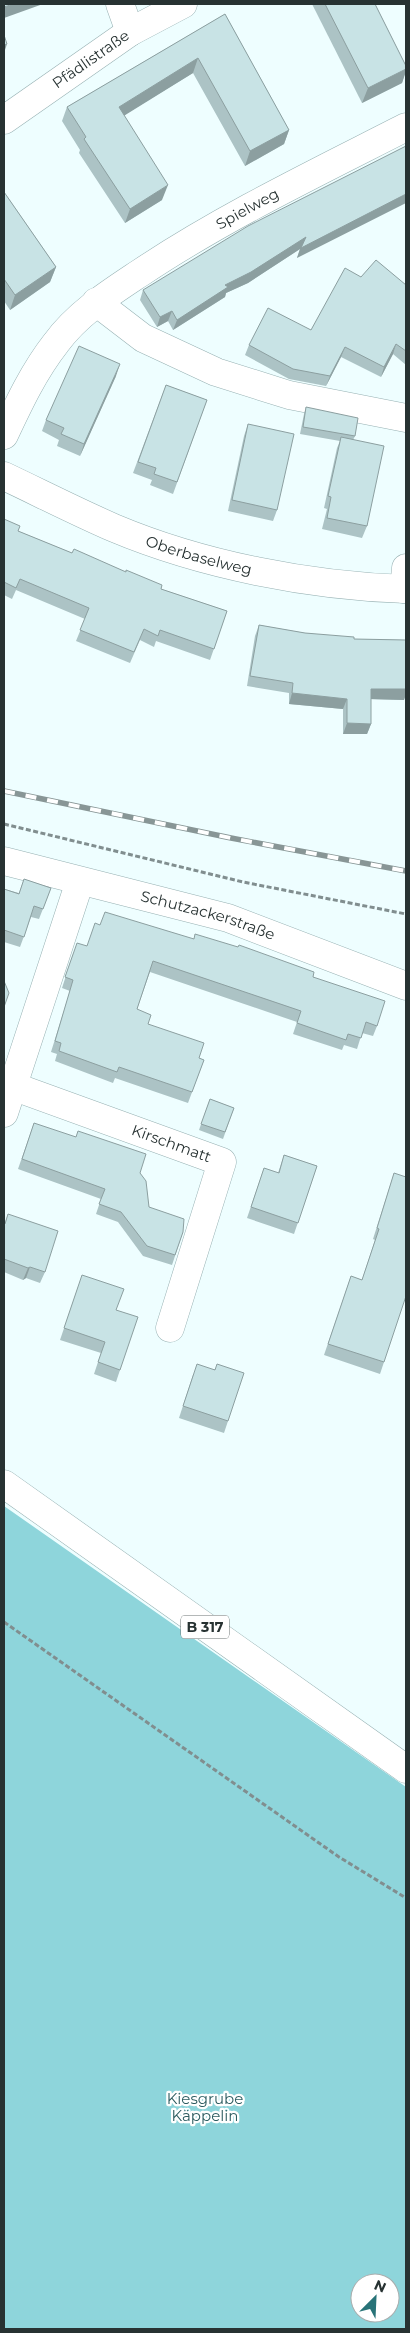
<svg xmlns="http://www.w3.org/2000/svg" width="410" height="2333" font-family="Montserrat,sans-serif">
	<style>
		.green { fill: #8ed5db; fill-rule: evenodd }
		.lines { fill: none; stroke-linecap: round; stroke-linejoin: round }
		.street-casing { stroke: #97b1b3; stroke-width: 29 }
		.secondary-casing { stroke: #97b1b3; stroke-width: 29 }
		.primary-casing { stroke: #97b1b3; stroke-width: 29 }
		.path { stroke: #818e8f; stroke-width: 3; stroke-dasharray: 5 2.5; stroke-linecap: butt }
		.street { stroke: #fff; stroke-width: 28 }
		.secondary { stroke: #fff; stroke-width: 28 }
		.primary { stroke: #fff; stroke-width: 28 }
		.rail-casing { stroke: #889696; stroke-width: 5.5 }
		.rail { stroke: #fff; stroke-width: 4; stroke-dasharray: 11; stroke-linecap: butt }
		.wall { fill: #acc3c5 }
		.shaded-wall { fill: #8c9fa0 }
		.building { fill: #c8e3e5; stroke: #8c9fa0 }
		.labels { text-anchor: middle; stroke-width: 4.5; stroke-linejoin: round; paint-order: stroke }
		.shield { fill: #fff; stroke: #687070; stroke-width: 1 }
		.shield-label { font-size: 14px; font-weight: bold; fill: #273232 }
		.street-label { font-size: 15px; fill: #273232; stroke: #fff }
		.park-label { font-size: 15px; fill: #2d5c60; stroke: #fff }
	</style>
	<rect width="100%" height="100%" fill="#eefeff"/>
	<path class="green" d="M 4,1506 L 406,1787 L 406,2329 L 4,2329 ZM 360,2283 L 390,2283 L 390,2313 L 360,2313 Z"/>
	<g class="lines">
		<g class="street-casing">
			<g id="street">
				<polyline points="120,4 130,32"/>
				<path id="s1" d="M 4,120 L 130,32 L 183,4"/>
				<polyline points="96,302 143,338 216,372 289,395 406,418"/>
				<path id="s2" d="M 4,435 C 19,403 34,371 56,343 C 78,313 110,293 140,273 C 224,217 316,173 406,127"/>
				<polyline points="404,589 406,568"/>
				<path id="s3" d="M 4,861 L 228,918 L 406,986"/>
				<path id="s4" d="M 4,1083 L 222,1162 L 170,1328"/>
				<polyline points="4,1113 80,881"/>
			</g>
		</g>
		<g class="secondary-casing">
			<g id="secondary">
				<path id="s5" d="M 4,476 C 40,493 77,512 114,528 C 202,565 310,586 406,589"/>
			</g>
		</g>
		<g class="primary-casing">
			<polyline id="primary" points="4,1484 406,1769"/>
		</g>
		<g class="path">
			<polyline points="4,824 243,882 406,914"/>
			<polyline points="4,1622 339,1857 406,1898"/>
		</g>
		<use href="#street" class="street"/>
		<use href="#secondary" class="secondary"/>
		<use href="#primary" class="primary"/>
		<g class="rail-casing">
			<polyline id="rail" points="4,791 231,838 406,871"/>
		</g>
		<use href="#rail" class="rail"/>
	</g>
	<g class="wall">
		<polygon points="312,4 375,4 406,66 406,71 402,83 362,103"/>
		<polygon points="225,14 289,130 284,144 245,166 193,73 124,115 162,200 125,223 79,153 80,150 62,121 67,107"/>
		<polygon points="406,146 297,258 300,249 248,283 226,293 225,297 173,330 168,321 157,327 140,300 143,290"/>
		<polygon points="4,192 56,267 50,282 10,310 4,301"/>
		<polygon points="361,277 406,285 406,365 393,354 381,377 341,357 326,386 289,379 245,355 249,345 311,330"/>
		<polygon points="116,376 80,456 57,446 59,440 42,431 46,420"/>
		<polygon points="166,385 207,400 173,494 150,485 152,480 133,473"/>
		<polygon points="306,407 355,436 353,440 367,526 362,538 322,529 327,509 324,508 337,448 340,441 300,434 304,414"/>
		<polygon points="248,424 277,510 273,521 228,511 244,436"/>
		<polygon points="4,519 18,531 72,553 161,589 227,611 210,660 156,641 154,647 140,640 130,663 76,641 85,619 16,590 12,599 4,595"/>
		<polygon points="259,625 305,633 354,639 406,640 406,694 404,700 371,699 371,724 367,734 343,734 343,709 289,704 289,693 247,686 255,636"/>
		<polygon points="24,879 51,888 39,919 31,917 20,947 4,942 4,889 19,893"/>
		<polygon points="87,946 313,977 377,1026 373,1036 362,1033 357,1049 344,1045 342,1050 293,1034 297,1022 150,972 137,1009 148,1024 199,1058 204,1060 188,1103 115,1078 113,1083 55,1061 57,1054 51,1052 70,991 62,988 73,954"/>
		<polygon points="210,1099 234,1108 223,1139 199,1130"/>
		<polygon points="34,1123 140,1173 149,1207 183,1232 172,1265 143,1256 118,1222 96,1214 101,1199 18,1169"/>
		<polygon points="284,1155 317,1166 294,1234 247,1218 264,1168 278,1173"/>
		<polygon points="394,1173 384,1362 380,1374 324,1355 351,1276 362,1280 375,1240 373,1239"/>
		<polygon points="8,1214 45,1272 40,1283 26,1278 23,1280 4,1272 4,1225"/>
		<polygon points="78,1287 120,1370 116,1382 94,1374 101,1353 60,1340"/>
		<polygon points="215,1369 228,1421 224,1433 179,1418 193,1375"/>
	</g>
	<g class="shaded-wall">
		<polygon points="13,4 43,4 4,18 4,7"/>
		<polygon points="7,44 4,53 4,45"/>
		<polygon points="198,58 193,73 114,122 119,107"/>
		<polygon points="406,69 406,71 402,83 362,103 368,88"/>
		<polygon points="289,130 284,144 245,166 250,151"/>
		<polygon points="168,185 162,200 125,223 130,209"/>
		<polygon points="406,194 406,203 297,258 300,249 248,283 226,293 225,297 173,330 177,320 225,285 306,237"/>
		<polygon points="56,267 50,282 10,310 15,295"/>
		<polygon points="172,311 168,321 157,327 160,317"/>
		<polygon points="396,344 393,354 381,377 384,367"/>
		<polygon points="345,347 341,357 326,386 330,376"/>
		<polygon points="120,364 116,376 80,456 84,444"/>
		<polygon points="406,685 406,694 404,700 367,699 371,689"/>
		<polygon points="292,693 347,699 343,709 289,704"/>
		<polygon points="347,723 371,724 367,734 343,734"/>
		<polygon points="30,1267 26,1278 23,1280 28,1268"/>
	</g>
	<g class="building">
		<polygon points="4,4 13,4 4,7"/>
		<polygon points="325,4 375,4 406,66 406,69 368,88"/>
		<polygon points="225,14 289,130 250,151 198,58 119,107 168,185 130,209 84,139 86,137 67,107"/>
		<polygon points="4,35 7,44 4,45"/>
		<polygon points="406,146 406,194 301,248 306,237 251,272 225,285 228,287 177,320 172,311 160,317 143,290 248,226"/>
		<polygon points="4,192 56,267 15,295 4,279"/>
		<polygon points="376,260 406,285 406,351 396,344 384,367 345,347 330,376 293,369 249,345 268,308 311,330 345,268 361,277"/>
		<polygon points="79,346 120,364 84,444 61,434 64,428 46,420"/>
		<polygon points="166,385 207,400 177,482 154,474 156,468 138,462"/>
		<polygon points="306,407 358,418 355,436 303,427"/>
		<polygon points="248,424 294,434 277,510 232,500"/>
		<polygon points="341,437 384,446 367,526 327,518 331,497 328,496"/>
		<polygon points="4,519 20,526 18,531 72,553 74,549 126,572 126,570 162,585 161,589 227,611 214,649 160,630 158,636 144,629 134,652 80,630 89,608 20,579 16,588 4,582"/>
		<polygon points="259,625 305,633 354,637 354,639 406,640 406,689 371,689 371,724 347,723 347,699 292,693 293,683 250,676"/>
		<polygon points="24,879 51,888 43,909 34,906 24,937 4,930 4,889 19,894"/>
		<polygon points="105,912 194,939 195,934 238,947 239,945 314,972 313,977 385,1001 377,1026 366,1022 361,1038 348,1034 346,1040 297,1023 301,1011 153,961 137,1009 151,1015 148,1024 204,1043 199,1058 204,1060 192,1092 119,1067 117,1072 59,1051 61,1043 55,1041 73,980 65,977 77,943 87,946 95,923 100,925"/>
		<polygon points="4,981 9,993 4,1007"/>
		<polygon points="210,1099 234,1108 225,1132 201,1124"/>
		<polygon points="34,1123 76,1137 78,1131 146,1154 140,1173 146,1181 149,1207 184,1219 183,1232 175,1255 147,1246 121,1212 99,1204 105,1189 22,1159"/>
		<polygon points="284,1155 317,1166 298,1223 251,1207 264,1168 279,1173"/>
		<polygon points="394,1173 406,1177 406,1296 384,1362 328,1344 351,1276 362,1280 379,1229 377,1228"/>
		<polygon points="8,1214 58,1231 45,1272 30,1267 28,1268 4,1259 4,1225 5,1224"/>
		<polygon points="82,1275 124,1289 116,1310 138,1317 120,1370 98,1362 105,1342 64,1328"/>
		<polygon points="197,1364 215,1370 217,1364 244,1373 228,1421 183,1406"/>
	</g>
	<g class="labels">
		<rect class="shield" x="181" y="1615.5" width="48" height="23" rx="4"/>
		<g class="shield-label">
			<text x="205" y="1632">B 317</text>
		</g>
		<g class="street-label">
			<text dy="5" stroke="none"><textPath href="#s1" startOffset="106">Pfädlistraße</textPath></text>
			<text dy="5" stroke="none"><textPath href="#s2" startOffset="341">Spielweg</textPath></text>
			<text dy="5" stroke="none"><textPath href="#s5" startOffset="211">Oberbaselweg</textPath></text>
			<text dy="5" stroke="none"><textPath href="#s3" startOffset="211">Schutzackerstraße</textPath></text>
			<text dy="5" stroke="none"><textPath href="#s4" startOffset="178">Kirschmatt</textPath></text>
		</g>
		<g class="park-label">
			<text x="205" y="2104">Kiesgrube<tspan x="205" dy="17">Käppelin</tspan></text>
		</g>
	</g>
	<rect width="410" height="2333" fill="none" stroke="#273232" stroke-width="10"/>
	<g transform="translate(375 2298) rotate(24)"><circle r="24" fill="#ffffff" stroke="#a9adad"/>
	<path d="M0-4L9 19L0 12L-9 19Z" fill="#287378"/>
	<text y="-8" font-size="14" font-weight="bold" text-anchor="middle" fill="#273232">N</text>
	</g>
</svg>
